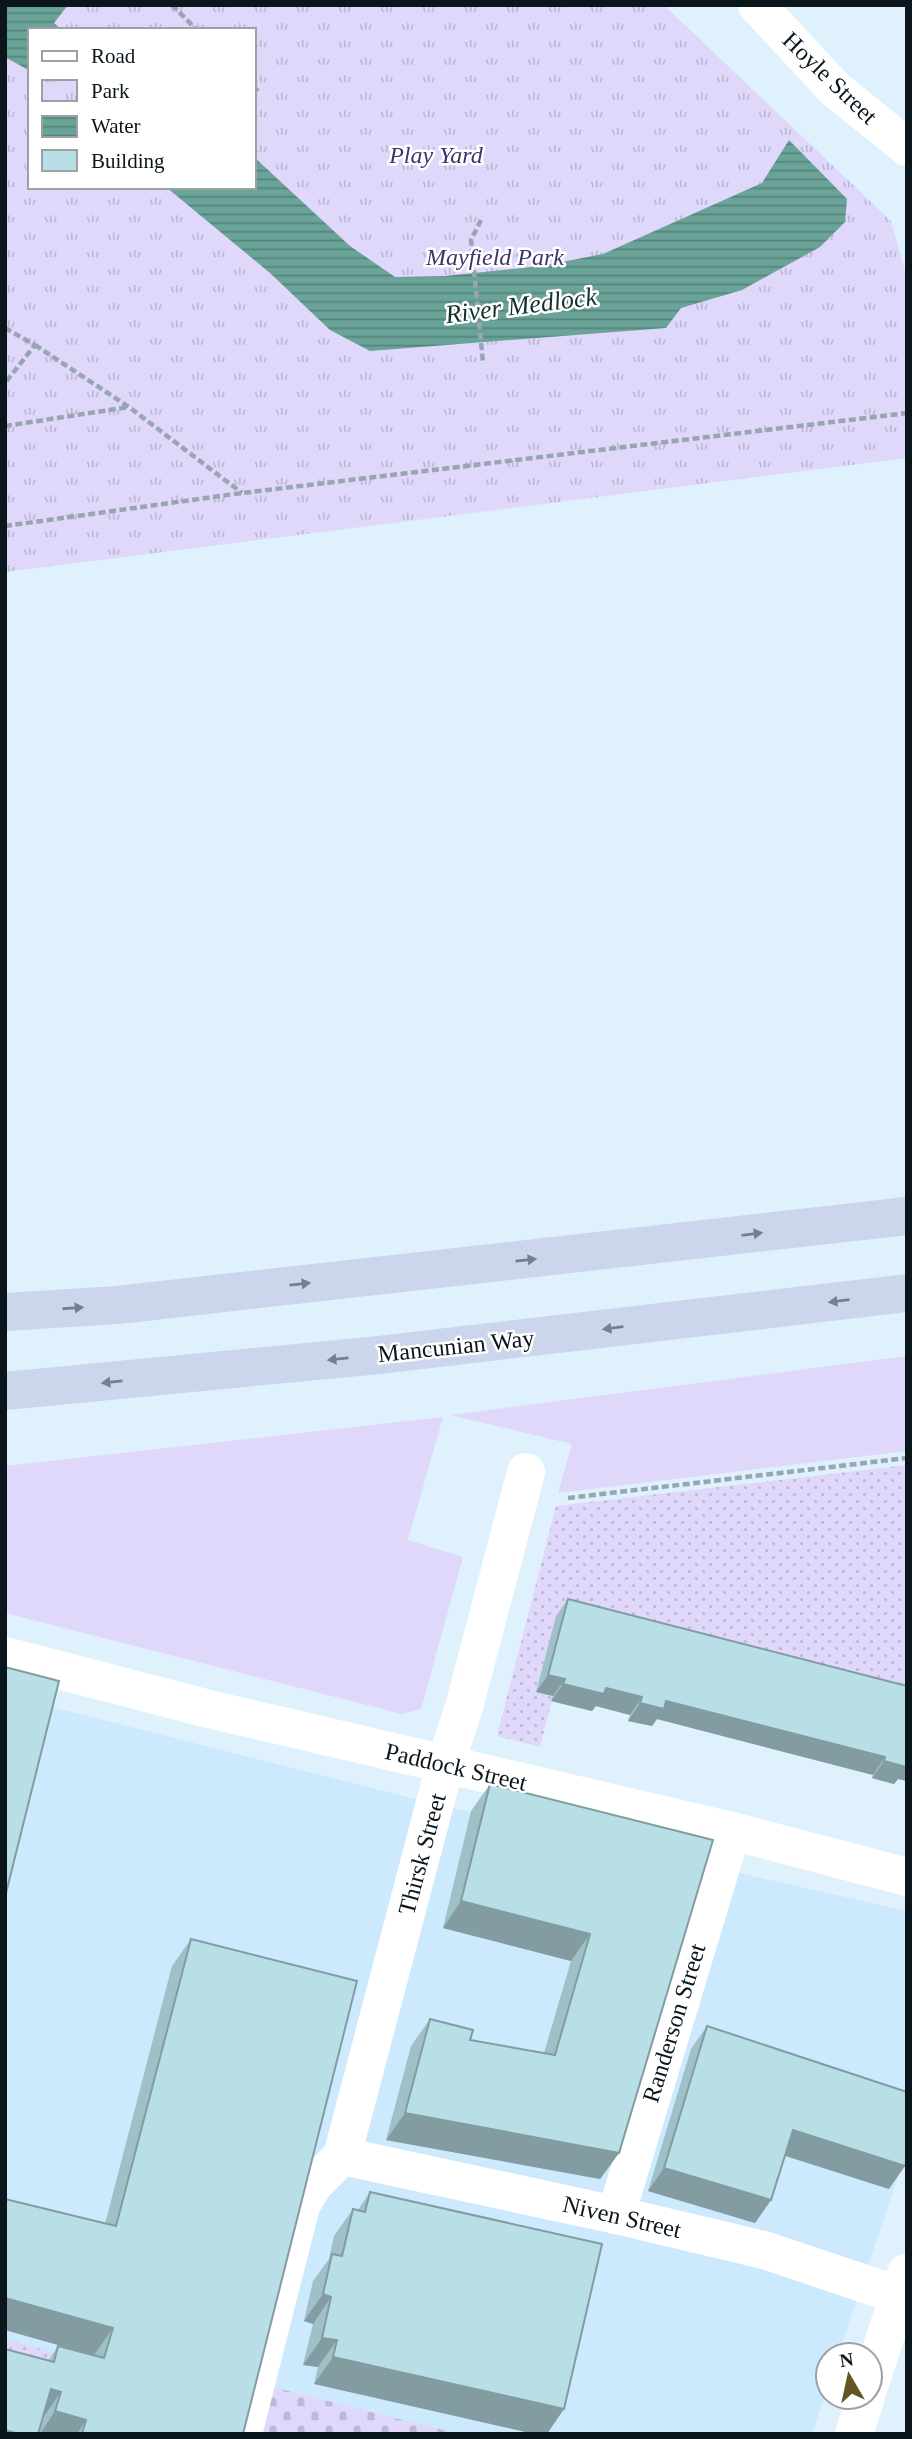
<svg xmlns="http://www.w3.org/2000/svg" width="912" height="2439" font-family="Georgia,serif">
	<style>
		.built { fill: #cce9fd }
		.grass { fill: #dfd8fa }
		.cemetery { fill: url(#cemetery-stones) }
		.park { fill: url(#park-tufts); fill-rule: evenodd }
		.garden { fill: url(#garden-dots) }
		.water { fill: url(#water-rules) }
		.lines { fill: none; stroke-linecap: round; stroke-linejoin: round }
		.path { stroke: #97a6b0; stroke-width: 4.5; stroke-dasharray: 7 3.5; stroke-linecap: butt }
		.minor { stroke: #fff; stroke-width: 38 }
		.highway { stroke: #cbd5eb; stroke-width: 38 }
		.wall { fill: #9fc0c6 }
		.shaded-wall { fill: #829ca1 }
		.building { fill: #b9dfe6; stroke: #829ca1; stroke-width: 2 }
		.oneway { fill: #757f8e }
		.labels { text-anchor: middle; stroke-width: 5; stroke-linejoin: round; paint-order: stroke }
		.street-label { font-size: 24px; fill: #0b151c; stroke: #fff }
		.park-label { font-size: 24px; font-style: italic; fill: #42326a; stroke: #fff }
		.water-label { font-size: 26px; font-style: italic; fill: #14322d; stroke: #fff }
	</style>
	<defs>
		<pattern id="cemetery-stones" width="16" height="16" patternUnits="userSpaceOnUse" patternTransform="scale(1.75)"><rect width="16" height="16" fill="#dfd8fa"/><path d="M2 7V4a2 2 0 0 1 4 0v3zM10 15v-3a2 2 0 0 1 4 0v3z" fill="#beb8d6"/></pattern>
		<pattern id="park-tufts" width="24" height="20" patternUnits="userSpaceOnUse" patternTransform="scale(1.75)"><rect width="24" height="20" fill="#dfd8fa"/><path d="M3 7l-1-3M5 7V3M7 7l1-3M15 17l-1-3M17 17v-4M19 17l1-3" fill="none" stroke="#beb8d6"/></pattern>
		<pattern id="garden-dots" width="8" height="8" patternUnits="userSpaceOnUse" patternTransform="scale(1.75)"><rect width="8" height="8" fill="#dfd8fa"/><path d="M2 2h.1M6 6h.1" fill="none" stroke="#beb8d6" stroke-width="1.8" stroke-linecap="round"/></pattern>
		<pattern id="water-rules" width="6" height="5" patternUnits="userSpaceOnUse" patternTransform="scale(1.75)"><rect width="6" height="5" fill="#6aa499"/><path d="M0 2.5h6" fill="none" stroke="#55847c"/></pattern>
	</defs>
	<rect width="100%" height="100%" fill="#dff1fd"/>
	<polygon class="built" points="5,1695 426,1802 907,1911 907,2150 838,2355 828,2355 828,2386 812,2434 5,2434"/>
	<g class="grass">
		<polygon points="907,1356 907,1451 558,1493 572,1444 450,1415"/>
		<polygon points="443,1417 408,1540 463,1557 421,1709 402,1714 5,1613 5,1466"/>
	</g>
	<polygon class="cemetery" points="268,2386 459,2434 256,2434"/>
	<path class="park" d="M 5,5 L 664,5 L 891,221 L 907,278 L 907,458 L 5,572 ZM 30,30 L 254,30 L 254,187 L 30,187 Z"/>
	<g class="garden">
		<polygon points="907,1465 907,1706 556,1617 536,1692 553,1696 540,1747 497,1736 556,1506"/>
		<polygon points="5,2339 91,2363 5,2381"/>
	</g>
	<g class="water">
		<polygon points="5,5 68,5 54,23 62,30 30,30 30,71 5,57"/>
		<polygon points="789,140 847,199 845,222 820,247 742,290 681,308 666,328 370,351 330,330 270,273 166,187 254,187 254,157 350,246 395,277 445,276 541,266 603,254 762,183"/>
	</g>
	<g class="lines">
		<g class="path">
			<polyline points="172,5 197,30"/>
			<polyline points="254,87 258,91"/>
			<polyline points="481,220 471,240 483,363"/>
			<polyline points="5,328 35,345 5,383"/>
			<polyline points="35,345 129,407 242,493"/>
			<polyline points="5,426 129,407"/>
			<polyline points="5,526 242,493 907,413"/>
			<polyline points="568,1498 907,1458"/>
		</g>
		<g class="minor">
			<polyline points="757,5 835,89 907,147"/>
			<polyline points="5,1656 209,1709 732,1831 907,1877"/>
			<polyline points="342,2156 445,1765 464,1707 526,1472"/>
			<polyline points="342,2156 616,2215 764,2250 898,2295"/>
			<polyline points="616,2215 732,1831"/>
			<polyline points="870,2384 906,2273"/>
			<polyline points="243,2434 301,2206 313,2185 342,2156"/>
			<polyline points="854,2434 866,2397"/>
		</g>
		<g class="highway">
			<polyline points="5,1312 118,1305 907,1216"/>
			<polyline points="5,1391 379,1355 907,1293"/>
		</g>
	</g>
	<g class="wall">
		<polygon points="568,1599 907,1686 907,1781 898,1779 894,1784 872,1778 873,1775 657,1719 652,1726 628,1721 630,1715 596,1706 592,1711 551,1701 553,1696 536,1692 556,1616"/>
		<polygon points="490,1784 713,1840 619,2153 600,2179 386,2140 411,2046 430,2019 470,2040 544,2053 571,1961 443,1928 471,1811"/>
		<polygon points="191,1939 243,2434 5,2434 48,2361 58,2346 94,2355 5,2330 5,2199 105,2224 172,1966"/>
		<polygon points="707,2026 889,2189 785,2156 771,2200 755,2223 648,2191 691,2049"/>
		<polygon points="370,2192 602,2244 314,2384 318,2367 303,2365 313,2324 304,2321 313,2281 329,2259 334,2236 353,2209 358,2210"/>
	</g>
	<g class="shaded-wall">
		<polygon points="548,1675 565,1679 553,1696 536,1692"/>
		<polygon points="563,1684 606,1688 642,1697 630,1715 596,1706 592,1711 551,1701"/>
		<polygon points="666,1701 885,1757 873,1775 657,1719 652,1726 628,1721 640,1703"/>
		<polygon points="884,1761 907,1762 907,1781 898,1779 894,1784 872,1778"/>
		<polygon points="461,1901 590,1934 571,1961 443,1928"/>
		<polygon points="405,2113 619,2153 600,2179 386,2140"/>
		<polygon points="793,2130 905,2166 889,2189 777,2153"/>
		<polygon points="664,2168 771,2200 755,2223 648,2191"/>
		<polygon points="323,2294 331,2297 313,2324 304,2321"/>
		<polygon points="5,2298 113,2328 94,2355 5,2330"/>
		<polygon points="322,2338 337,2340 318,2367 303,2365"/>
		<polygon points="333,2357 564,2409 547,2434 534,2434 314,2384"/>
		<polygon points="51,2389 61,2392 42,2419"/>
		<polygon points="55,2411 86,2420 77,2434 40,2434"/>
		<polygon points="5,2430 19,2434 5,2434"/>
	</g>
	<g class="building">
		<polygon points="568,1599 907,1686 906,1767 884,1761 885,1757 666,1701 664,1709 640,1703 642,1697 606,1688 604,1694 563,1684 565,1679 548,1675"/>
		<polygon points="5,1667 59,1681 5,1897"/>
		<polygon points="490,1784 713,1840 619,2153 405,2113 430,2019 473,2030 470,2040 555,2055 590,1934 461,1901"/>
		<polygon points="191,1939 357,1981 243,2434 82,2434 86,2420 55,2411 61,2392 51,2389 38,2434 19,2434 5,2430 5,2349 54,2362 58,2346 104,2358 113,2328 5,2298 5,2199 116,2226"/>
		<polygon points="707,2026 907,2092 907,2161 905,2166 793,2130 771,2200 664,2168"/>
		<polygon points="370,2192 602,2244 564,2409 333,2357 337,2340 322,2338 331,2297 323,2294 332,2254 342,2256 353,2209 365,2212"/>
	</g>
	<defs><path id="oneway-solid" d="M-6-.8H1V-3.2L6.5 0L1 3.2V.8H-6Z" transform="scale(1.75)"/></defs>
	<g class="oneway">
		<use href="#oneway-solid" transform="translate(752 1234) rotate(-7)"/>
		<use href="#oneway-solid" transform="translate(526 1260) rotate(-6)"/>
		<use href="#oneway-solid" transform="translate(300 1284) rotate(-6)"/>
		<use href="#oneway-solid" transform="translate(839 1301) rotate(173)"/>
		<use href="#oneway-solid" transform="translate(73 1308) rotate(-4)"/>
		<use href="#oneway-solid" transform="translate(613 1328) rotate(173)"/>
		<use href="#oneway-solid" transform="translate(338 1359) rotate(174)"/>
		<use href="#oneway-solid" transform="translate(112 1382) rotate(174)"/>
	</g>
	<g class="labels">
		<g class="street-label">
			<text transform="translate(830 78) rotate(44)" y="8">Hoyle Street</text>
			<text transform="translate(456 1346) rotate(-6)" y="8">Mancunian Way</text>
			<text transform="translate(456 1767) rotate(13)" y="8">Paddock Street</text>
			<text transform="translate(422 1854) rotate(-75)" y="8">Thirsk Street</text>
			<text transform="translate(674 2023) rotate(-73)" y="8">Randerson Street</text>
			<text transform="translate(622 2217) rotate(13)" y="8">Niven Street</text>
		</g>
		<g class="park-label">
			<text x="436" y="163">Play Yard</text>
			<text x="495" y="265">Mayfield Park</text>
		</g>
		<g class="water-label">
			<text transform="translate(521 305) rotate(-7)" y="9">River Medlock</text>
		</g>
	</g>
	<rect width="912" height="2439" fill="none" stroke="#0b151c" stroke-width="14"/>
	<rect x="28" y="28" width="228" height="161" fill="#ffffff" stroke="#9da1a4" stroke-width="2"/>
	<rect x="42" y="51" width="35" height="10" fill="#ffffff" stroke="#9da1a4" stroke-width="2"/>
	<text x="91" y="63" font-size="21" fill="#0b151c">Road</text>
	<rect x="42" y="80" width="35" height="21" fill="url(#park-tufts)" stroke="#9da1a4" stroke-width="2"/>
	<text x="91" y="98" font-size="21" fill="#0b151c">Park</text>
	<rect x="42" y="116" width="35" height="21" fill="url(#water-rules)" stroke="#9da1a4" stroke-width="2"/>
	<text x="91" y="133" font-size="21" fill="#0b151c">Water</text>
	<rect x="42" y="150" width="35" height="21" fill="#b9dfe6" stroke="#9da1a4" stroke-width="2"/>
	<text x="91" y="168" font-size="21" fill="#0b151c">Building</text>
	<g transform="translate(849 2376) rotate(351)"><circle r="33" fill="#ffffff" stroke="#9da1a4" stroke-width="2"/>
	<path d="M0-5L12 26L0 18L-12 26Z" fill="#635623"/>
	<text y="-10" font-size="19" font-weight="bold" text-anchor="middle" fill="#0b151c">N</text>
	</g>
</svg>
